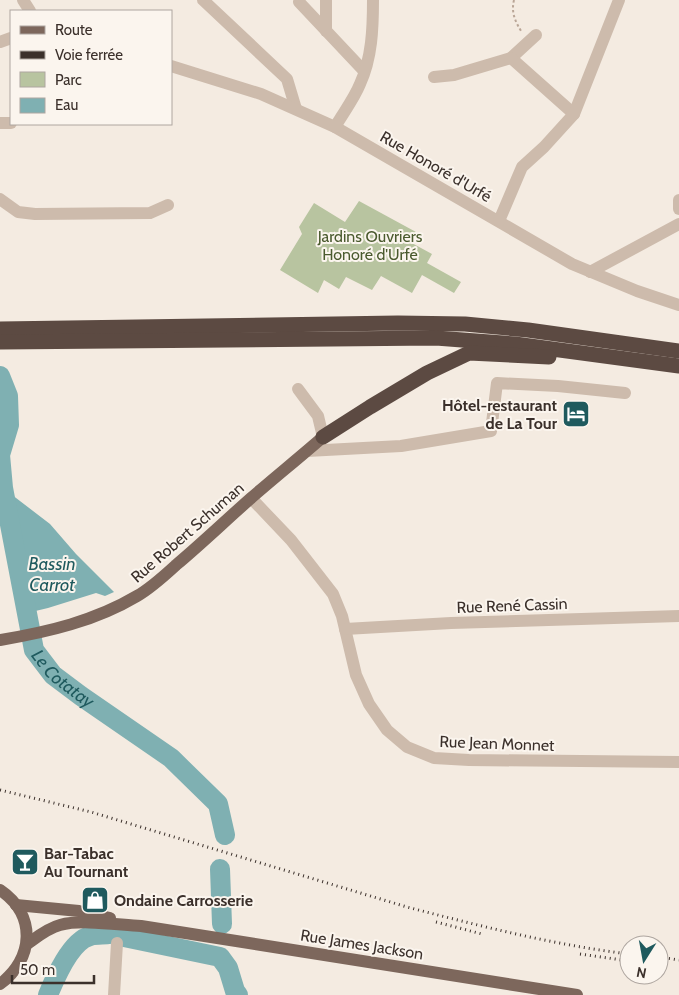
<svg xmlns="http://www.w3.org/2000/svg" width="679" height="995" font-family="Cabin,sans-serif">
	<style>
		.green { fill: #b8c4a0 }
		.water { fill: #7fb0b2 }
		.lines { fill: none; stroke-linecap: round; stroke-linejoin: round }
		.river { stroke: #7fb0b2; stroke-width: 20 }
		.path { stroke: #b9a596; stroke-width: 2; stroke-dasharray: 2.5 2.5; stroke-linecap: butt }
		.minor { stroke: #cdbbac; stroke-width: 12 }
		.major { stroke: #7d675c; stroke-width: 12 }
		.highway { stroke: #5c4a42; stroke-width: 15 }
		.rail { stroke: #3b302b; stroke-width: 3; stroke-dasharray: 1 4; stroke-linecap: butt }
		.labels { text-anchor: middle; stroke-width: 4; stroke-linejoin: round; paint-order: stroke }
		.street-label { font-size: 16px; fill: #3b302b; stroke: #fbf5ee }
		.park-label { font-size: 16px; fill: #4a5a2e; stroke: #fbf5ee }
		.poi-label { font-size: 16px; font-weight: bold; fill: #3b302b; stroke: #fbf5ee; text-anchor: start }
		.water-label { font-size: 18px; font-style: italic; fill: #1f5a5e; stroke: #fbf5ee }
	</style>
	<rect width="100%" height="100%" fill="#f4ebe1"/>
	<polygon class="green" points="359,201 416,232 410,242 432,254 427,263 461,282 454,293 422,275 412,293 381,276 372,290 346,277 339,289 324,280 318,293 280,270 302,234 299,227 314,203 345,222"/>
	<polygon class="water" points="3,488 50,524 76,554 114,592 105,596 96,593 48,608 27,613"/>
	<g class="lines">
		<g class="river">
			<path id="s1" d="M 0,376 L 8,396 L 9,425 L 0,455 L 3,488 L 34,650 L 53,675 L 81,696 L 171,758 L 218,804 L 225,835"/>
			<polyline points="220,869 222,924"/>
			<polyline points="124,937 220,957 228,968 235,991 238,995"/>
			<path d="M 48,995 C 55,978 71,941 90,936 C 96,934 104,935 110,934"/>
		</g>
		<path class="path" d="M 514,0 C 511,12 515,21 521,31"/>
		<g class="minor">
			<polyline points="23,0 30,11"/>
			<polyline points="203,0 287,79 296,109"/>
			<polyline points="299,2 364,71"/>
			<polyline points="326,31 326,0"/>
			<polyline points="0,42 11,38"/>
			<polyline points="511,58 536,35"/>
			<polyline points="171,66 261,94 335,127 572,264 637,291 679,305"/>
			<polyline points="434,77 454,75 511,58 574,114"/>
			<polyline points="0,123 11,123"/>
			<path d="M 335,127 C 343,113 354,99 360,84 C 372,58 373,28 373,0"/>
			<polyline points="0,199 18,212 35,214 150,213 168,205"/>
			<polyline points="679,200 679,209"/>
			<polyline points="499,221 522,167 544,147 574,114 619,0"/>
			<polyline points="590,272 679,224"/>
			<polyline points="298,389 318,416 323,437"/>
			<polyline points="307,451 401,446 491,431 497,383 558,386 625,393"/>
			<polyline points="251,498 291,540 333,594 342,616 356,675 369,704 387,730 407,747 434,758 469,760 679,762"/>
			<polyline points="345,629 451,623 679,616"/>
			<polyline points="114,995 117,943"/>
		</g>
		<g class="major">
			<path d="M 0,640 C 48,632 95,621 137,596 C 151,588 164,576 176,565 C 201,544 225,521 250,499 C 274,478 299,458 323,437"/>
			<path d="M 0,890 C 37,915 34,959 0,984"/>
			<polyline points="16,905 79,911 110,918"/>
			<path d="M 27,944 C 37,937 48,928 60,925 C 82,919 119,925 141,926 L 577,995"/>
		</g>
		<g class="highway">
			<polyline points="0,329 398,323 465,324 528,330 679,351"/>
			<polyline points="0,342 436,338 515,344 679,366"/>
			<polyline points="323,437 370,407 427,373 469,353 549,357"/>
		</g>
		<g class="rail">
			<path d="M 0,790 L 91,812 L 407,907 C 480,926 554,945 629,954"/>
			<polyline points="436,922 482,934"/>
			<polyline points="580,954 629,961"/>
			<polyline points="659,957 679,960"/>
		</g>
	</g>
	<defs>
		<g id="hotel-square" transform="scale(1.4375)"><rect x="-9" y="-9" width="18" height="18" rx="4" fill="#1f5a5e" stroke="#fbf5ee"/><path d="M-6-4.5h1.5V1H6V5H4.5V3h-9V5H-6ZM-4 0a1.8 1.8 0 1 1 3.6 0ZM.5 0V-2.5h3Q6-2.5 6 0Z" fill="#fff"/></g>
		<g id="bar-square" transform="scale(1.4375)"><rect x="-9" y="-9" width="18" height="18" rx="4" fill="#1f5a5e" stroke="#fbf5ee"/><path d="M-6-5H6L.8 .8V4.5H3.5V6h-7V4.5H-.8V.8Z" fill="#fff"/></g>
		<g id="shop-square" transform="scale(1.4375)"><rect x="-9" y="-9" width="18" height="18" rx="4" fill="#1f5a5e" stroke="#fbf5ee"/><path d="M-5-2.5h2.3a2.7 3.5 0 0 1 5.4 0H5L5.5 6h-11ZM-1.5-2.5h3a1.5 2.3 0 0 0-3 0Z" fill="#fff"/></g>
	</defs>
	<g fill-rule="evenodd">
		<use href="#hotel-square" x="576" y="414"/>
		<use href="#bar-square" x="25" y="862"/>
		<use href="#shop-square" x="95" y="900"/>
	</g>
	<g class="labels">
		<g class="street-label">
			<text transform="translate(436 166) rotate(30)" y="6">Rue Honoré d'Urfé</text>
			<text transform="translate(187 532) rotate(-41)" y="6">Rue Robert Schuman</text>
			<text transform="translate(512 605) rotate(-2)" y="6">Rue René Cassin</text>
			<text transform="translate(497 743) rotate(2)" y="6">Rue Jean Monnet</text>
			<text transform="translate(362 944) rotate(9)" y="6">Rue James Jackson</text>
		</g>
		<g class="park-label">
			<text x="370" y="242">Jardins Ouvriers<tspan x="370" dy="18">Honoré d'Urfé</tspan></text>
		</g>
		<g class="poi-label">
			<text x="557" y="411" text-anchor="end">Hôtel-restaurant<tspan x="557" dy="18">de La Tour</tspan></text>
			<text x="44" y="859">Bar-Tabac<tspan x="44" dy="18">Au Tournant</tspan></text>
			<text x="114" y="906">Ondaine Carrosserie</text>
		</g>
		<g class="water-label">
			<text x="52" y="570">Bassin<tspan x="52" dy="21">Carrot</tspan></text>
			<text dy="6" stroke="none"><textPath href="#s1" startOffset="321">Le Cotatay</textPath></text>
		</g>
	</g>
	<rect x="10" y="10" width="162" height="115" fill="#fbf5ee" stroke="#aea6a0"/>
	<rect x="20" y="26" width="25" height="8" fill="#7d675c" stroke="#aea6a0"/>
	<text x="55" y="35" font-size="15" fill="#3b302b">Route</text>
	<rect x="20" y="51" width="25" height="8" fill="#3b302b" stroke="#aea6a0"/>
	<text x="55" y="60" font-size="15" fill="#3b302b">Voie ferrée</text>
	<rect x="20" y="72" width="25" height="15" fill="#b8c4a0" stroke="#aea6a0"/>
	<text x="55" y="85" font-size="15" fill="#3b302b">Parc</text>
	<rect x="20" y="98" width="25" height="15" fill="#7fb0b2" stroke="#aea6a0"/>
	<text x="55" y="110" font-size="15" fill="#3b302b">Eau</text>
	<g transform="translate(644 960) rotate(191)"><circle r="24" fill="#fbf5ee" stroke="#aea6a0"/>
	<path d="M0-4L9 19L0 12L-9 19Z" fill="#1f5a5e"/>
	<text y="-8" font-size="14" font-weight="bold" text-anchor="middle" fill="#3b302b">N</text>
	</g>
	<path d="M12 975v8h82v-8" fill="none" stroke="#3b302b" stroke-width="2.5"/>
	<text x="20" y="975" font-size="15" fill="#3b302b" stroke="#fbf5ee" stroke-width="4" paint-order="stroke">50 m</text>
</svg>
